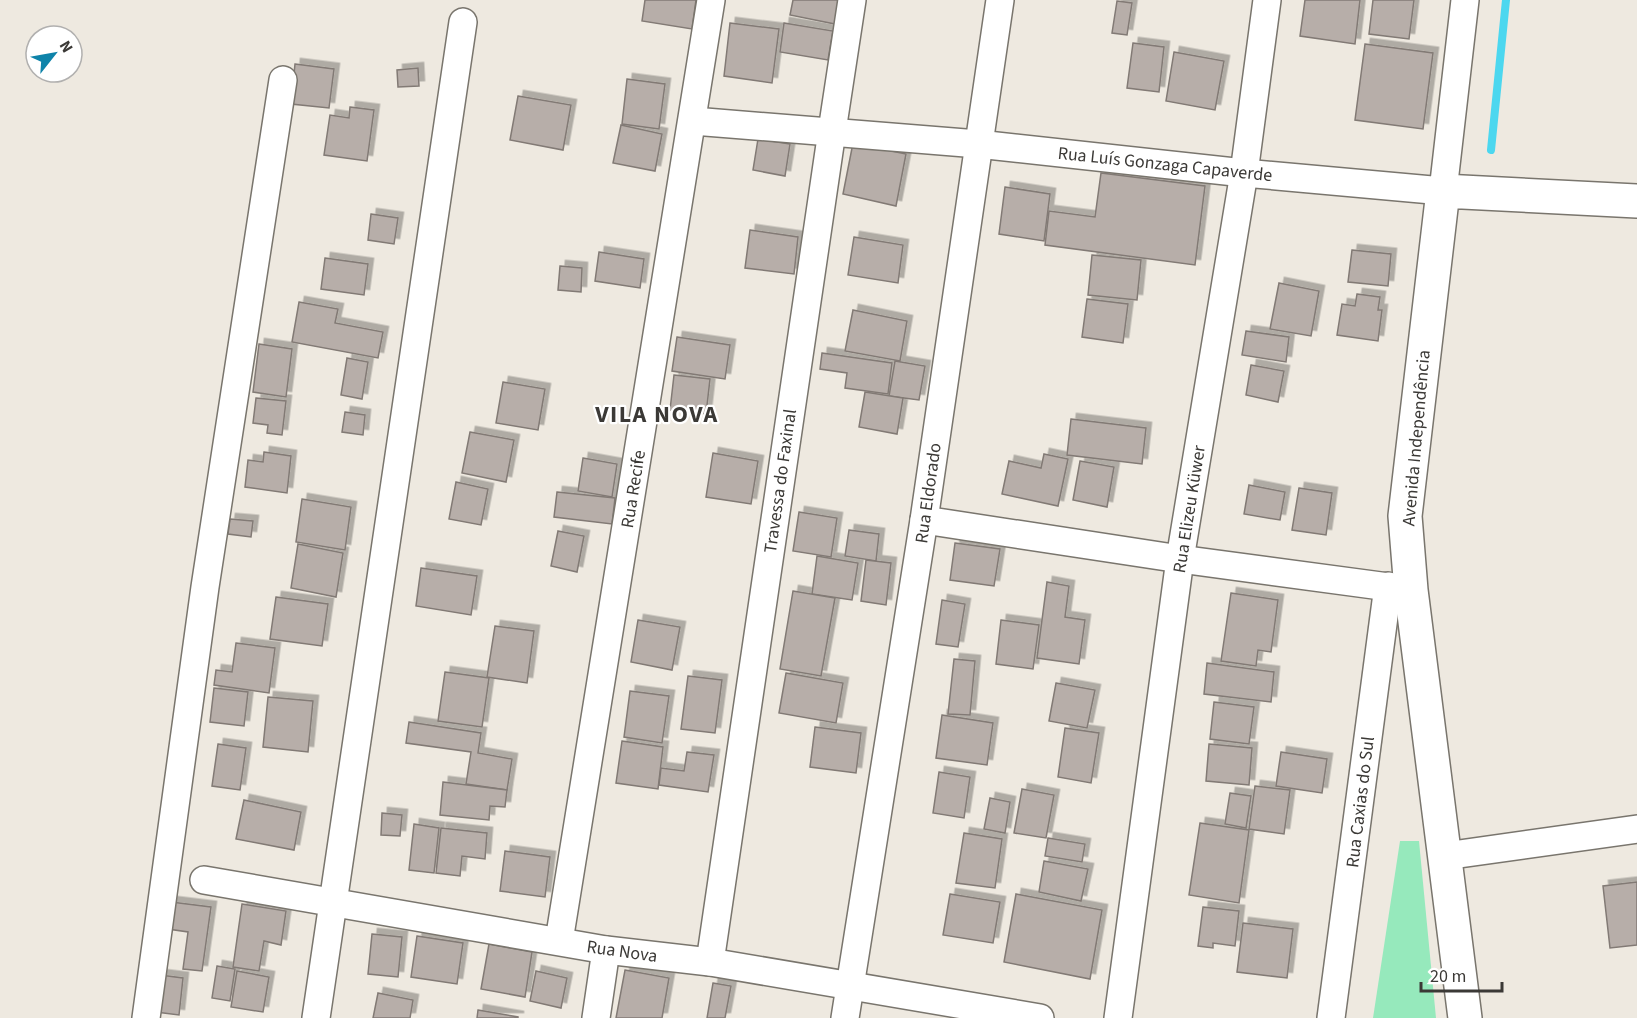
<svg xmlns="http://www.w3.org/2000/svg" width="1637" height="1018" font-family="'Source Sans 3',sans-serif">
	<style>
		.green { fill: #96e9bc }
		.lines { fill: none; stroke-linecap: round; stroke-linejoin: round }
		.stream { stroke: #4cd7ef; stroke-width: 8 }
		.building { fill: #b7aea9; stroke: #827a75; stroke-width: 1.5; filter: url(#shadow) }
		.minor-casing { stroke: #79756d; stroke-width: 30 }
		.tertiary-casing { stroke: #79756d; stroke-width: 36 }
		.minor { stroke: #fff; stroke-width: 27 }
		.tertiary { stroke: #fff; stroke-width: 33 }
		.labels { text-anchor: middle; stroke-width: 4.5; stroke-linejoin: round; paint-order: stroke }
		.street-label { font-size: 18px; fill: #3b3936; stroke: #fff }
		.district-label { font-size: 24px; font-weight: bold; letter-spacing: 1.5px; fill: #3b3936; stroke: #fff }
	</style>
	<defs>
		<filter id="shadow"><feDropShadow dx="5.5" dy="-5.5" stdDeviation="0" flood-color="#0004"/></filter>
	</defs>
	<rect width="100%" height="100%" fill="#eee9e0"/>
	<polygon class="green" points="1400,841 1419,841 1436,1018 1373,1018"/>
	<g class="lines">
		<polyline class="stream" points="1491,150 1506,0"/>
	</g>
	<g class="building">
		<polygon points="645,0 696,0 692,29 642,21"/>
		<polygon points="793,0 839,0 835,24 790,15"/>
		<polygon points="1305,0 1360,0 1355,44 1300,36"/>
		<polygon points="1373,0 1414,0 1409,39 1369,34"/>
		<polygon points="1117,1 1132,3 1127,35 1112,33"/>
		<polygon points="730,23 779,29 772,83 724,76"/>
		<polygon points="784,23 833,31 828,60 780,52"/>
		<polygon points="1133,43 1164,47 1159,92 1127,88"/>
		<polygon points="1365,44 1433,53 1423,129 1355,120"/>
		<polygon points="1174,52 1224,61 1215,110 1166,101"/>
		<polygon points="295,64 334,69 329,108 291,104"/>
		<polygon points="418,68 419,86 398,87 397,70"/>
		<polygon points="627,79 665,84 659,129 622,124"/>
		<polygon points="518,96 571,105 563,150 510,140"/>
		<polygon points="350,107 374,110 367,161 324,155 330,115 349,118"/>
		<polygon points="621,125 662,134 655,171 613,163"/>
		<polygon points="758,139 790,144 785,176 753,170"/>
		<polygon points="853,143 906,154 896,206 843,194"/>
		<polygon points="1101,173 1205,186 1195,265 1045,245 1049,211 1095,217"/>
		<polygon points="1005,187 1050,194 1044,241 999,234"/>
		<polygon points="371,214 398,218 394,244 368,240"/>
		<polygon points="750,230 798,237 794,274 745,268"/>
		<polygon points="854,237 903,245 898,283 848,275"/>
		<polygon points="1352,250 1391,254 1388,286 1348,282"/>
		<polygon points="599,252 644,259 640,288 595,281"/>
		<polygon points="1092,255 1141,260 1137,300 1088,295"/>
		<polygon points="325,258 368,264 364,295 321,289"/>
		<polygon points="560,266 582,268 581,292 558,290"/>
		<polygon points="1279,283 1319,291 1311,336 1270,329"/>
		<polygon points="1357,294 1380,297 1378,310 1382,310 1378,341 1337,335 1342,304 1355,306"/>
		<polygon points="1087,299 1128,304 1123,343 1082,337"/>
		<polygon points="299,302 338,309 335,323 383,332 378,358 292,342"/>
		<polygon points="853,310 907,321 900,361 845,351"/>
		<polygon points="1246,331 1289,337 1286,362 1242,355"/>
		<polygon points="677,337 730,345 725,379 672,371"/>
		<polygon points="259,344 292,349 286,397 253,392"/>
		<polygon points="822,353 892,363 888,394 845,388 847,373 820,369"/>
		<polygon points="347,358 368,362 362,399 341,395"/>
		<polygon points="895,361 925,366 919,400 889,396"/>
		<polygon points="1251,365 1284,371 1278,402 1246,395"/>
		<polygon points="674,375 710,379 706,414 670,410"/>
		<polygon points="503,382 545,389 538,430 496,423"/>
		<polygon points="865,392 903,398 897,434 859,427"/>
		<polygon points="256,398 286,401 282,435 267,433 268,425 253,423"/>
		<polygon points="345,412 365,415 363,435 342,432"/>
		<polygon points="1071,419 1146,428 1142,464 1067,455"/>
		<polygon points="470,432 514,440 506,482 462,473"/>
		<polygon points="264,452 291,456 287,493 245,487 248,460 263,462"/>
		<polygon points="713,453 758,461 751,504 706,497"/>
		<polygon points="1044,454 1068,459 1058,506 1002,494 1009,461 1041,468"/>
		<polygon points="583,458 617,464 612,497 578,491"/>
		<polygon points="1080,461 1114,467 1107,507 1073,500"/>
		<polygon points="456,482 488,489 481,525 449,519"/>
		<polygon points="1249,485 1285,492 1280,520 1244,514"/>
		<polygon points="1299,488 1332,493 1326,535 1292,530"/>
		<polygon points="557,492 615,498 612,524 554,517"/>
		<polygon points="302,499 351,507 345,550 296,542"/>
		<polygon points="799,512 837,518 831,557 793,551"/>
		<polygon points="230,519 253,521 251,537 228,534"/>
		<polygon points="849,530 879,534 876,561 845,556"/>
		<polygon points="558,531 584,536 577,572 551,566"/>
		<polygon points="955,543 1000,549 994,586 950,580"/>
		<polygon points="298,544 343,553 336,597 291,588"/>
		<polygon points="817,556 858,563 852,600 812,594"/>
		<polygon points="866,560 891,563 886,605 861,601"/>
		<polygon points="421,568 477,576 471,615 416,606"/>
		<polygon points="1047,582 1069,586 1065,617 1085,620 1079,664 1037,658"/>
		<polygon points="793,591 835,598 821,676 780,669"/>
		<polygon points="1231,593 1278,600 1271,652 1258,650 1256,666 1221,661"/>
		<polygon points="276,597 328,604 322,646 270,639"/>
		<polygon points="942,600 965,604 958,647 936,644"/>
		<polygon points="638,620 680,627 672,670 631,662"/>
		<polygon points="1001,620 1039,625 1033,669 996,664"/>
		<polygon points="495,626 534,631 527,683 487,677"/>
		<polygon points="236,643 275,648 269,693 214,685 216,670 232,672"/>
		<polygon points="954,659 975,661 970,715 948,714"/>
		<polygon points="1207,663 1274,672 1271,702 1204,694"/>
		<polygon points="445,672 489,678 482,727 438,721"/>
		<polygon points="786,673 843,683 836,723 779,713"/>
		<polygon points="688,676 722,680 715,733 681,729"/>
		<polygon points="1056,683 1095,690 1087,728 1049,721"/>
		<polygon points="214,688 248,692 244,726 210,722"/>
		<polygon points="630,691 669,696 662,743 624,737"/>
		<polygon points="268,697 313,701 308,752 263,747"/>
		<polygon points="1214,702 1254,707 1249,744 1210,739"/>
		<polygon points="942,715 993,723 987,765 936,758"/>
		<polygon points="409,722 481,733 478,753 512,759 507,790 466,784 471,752 406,743"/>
		<polygon points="815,727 861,733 856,773 810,767"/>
		<polygon points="1065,728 1099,733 1091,783 1058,777"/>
		<polygon points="622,741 663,747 658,789 616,783"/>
		<polygon points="218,744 246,748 240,790 212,786"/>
		<polygon points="1209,744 1252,748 1249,785 1206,781"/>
		<polygon points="687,752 714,755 708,792 659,785 661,768 684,771"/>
		<polygon points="1281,752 1327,759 1322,793 1276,786"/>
		<polygon points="939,772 970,777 964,818 933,813"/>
		<polygon points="443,782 507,790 505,807 490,806 489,820 440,815"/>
		<polygon points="1255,786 1290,790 1284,834 1249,829"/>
		<polygon points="1022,789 1054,795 1046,838 1014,833"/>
		<polygon points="1230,793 1251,796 1246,828 1225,824"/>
		<polygon points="990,798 1010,802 1005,833 984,829"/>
		<polygon points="244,800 301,812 294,850 236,839"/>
		<polygon points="382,813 402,815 400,836 381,835"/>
		<polygon points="1200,823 1249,830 1239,903 1189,895"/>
		<polygon points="414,824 439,828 434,873 409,870"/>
		<polygon points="441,828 487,833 485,859 462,856 460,876 436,873"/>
		<polygon points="964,833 1002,839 995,888 956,883"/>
		<polygon points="1048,838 1085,844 1082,862 1045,856"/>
		<polygon points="505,851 550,857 545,897 500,891"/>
		<polygon points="1044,861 1088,869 1081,901 1039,892"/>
		<polygon points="1637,882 1637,945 1610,948 1603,886"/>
		<polygon points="950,894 1000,902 993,943 943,935"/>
		<polygon points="1016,894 1102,910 1090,979 1004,962"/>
		<polygon points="171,902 211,907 202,971 183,969 188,932 168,929"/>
		<polygon points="242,904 286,911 281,945 264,941 259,971 233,967"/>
		<polygon points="1203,907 1239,911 1235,946 1213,943 1213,948 1198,946"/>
		<polygon points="1243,923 1293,929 1287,978 1237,972"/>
		<polygon points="372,934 402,937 398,977 368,974"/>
		<polygon points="417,936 463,943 457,984 411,977"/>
		<polygon points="489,944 532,952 525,997 481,989"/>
		<polygon points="217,966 235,969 230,1001 212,998"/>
		<polygon points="625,970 669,978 662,1018 616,1018"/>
		<polygon points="237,971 269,977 263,1012 231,1007"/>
		<polygon points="536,971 567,978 561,1008 530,1001"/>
		<polygon points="152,974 183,978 179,1015 148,1011"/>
		<polygon points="713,983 731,986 725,1018 707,1018"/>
		<polygon points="378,993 413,1000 410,1018 373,1018"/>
		<polygon points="478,1010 518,1017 518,1018 477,1018"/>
	</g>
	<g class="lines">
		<g class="minor-casing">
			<g id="minor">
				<polyline points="693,121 978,144 1244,173 1443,191 1465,0"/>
				<polyline points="924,520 1180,559 1411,590"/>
				<polyline points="1445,856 1637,829"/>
				<polyline points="204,880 606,950 710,962 1040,1018"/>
				<polyline points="559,941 711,0"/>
				<polyline points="710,962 832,131 852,0"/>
				<polyline points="146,1018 205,587 283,80"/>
				<polyline points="316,1018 463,22"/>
				<polyline points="596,1018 606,950"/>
				<polyline points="845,1018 924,520 1000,0"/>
				<polyline points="1118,1018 1180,559 1244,173 1267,0"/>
				<polyline points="1331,1018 1388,586"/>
			</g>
		</g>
		<g class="tertiary-casing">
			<polyline id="tertiary" points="1465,1018 1411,590 1405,516 1443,191 1637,201"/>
		</g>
		<use href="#minor" class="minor"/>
		<use href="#tertiary" class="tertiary"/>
	</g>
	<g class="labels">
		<g class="street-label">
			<text transform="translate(1165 164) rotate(6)" y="6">Rua Luís Gonzaga Capaverde</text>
			<text transform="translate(1416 438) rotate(-85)" y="6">Avenida Independência</text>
			<text transform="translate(780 481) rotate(-82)" y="6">Travessa do Faxinal</text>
			<text transform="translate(633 489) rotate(-81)" y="6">Rua Recife</text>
			<text transform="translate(928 493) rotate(-82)" y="6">Rua Eldorado</text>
			<text transform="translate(1189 509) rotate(-81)" y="6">Rua Elizeu Küwer</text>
			<text transform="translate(1360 802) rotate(-83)" y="6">Rua Caxias do Sul</text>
			<text transform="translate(622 951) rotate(8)" y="6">Rua Nova</text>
		</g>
		<g class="district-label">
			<text x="657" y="422">VILA NOVA</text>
		</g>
	</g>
	<g transform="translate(54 54) rotate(59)"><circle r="28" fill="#ffffff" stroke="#b1b0af" stroke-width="1.5"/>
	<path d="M0-4.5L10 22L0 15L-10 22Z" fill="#0e83a9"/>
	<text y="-9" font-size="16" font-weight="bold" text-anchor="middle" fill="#3b3936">N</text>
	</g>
	<path d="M1421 982v9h81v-9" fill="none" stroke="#3b3936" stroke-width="3"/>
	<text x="1430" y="982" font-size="18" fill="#3b3936" stroke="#ffffff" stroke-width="4.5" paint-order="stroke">20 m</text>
</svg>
